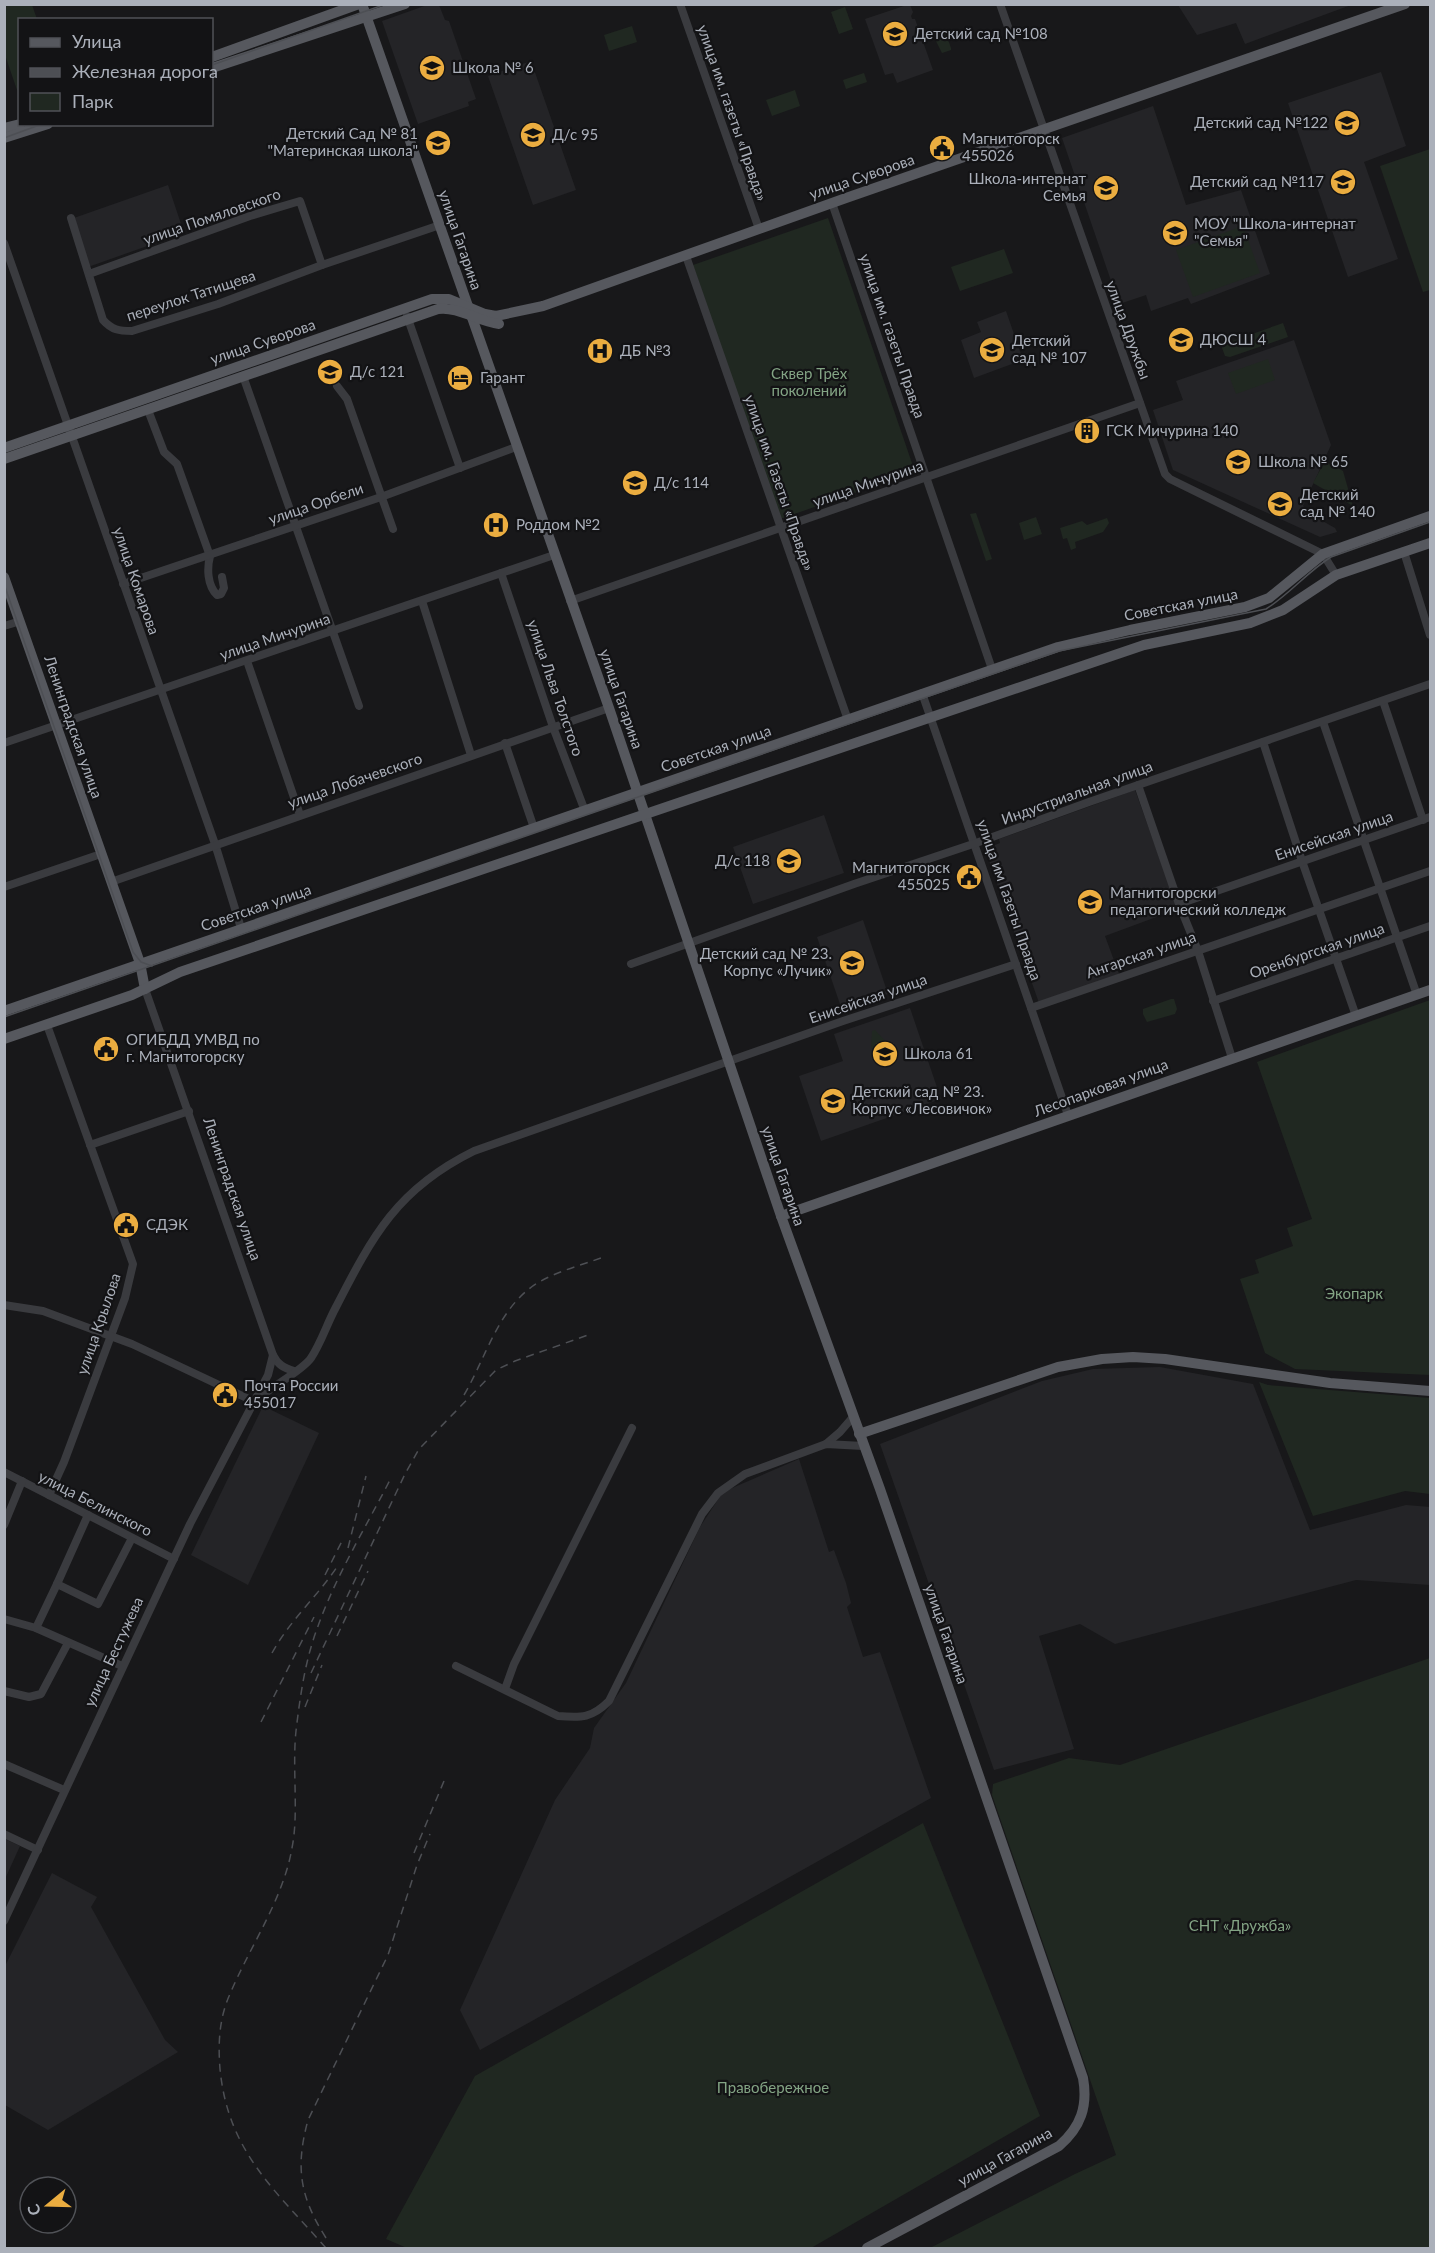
<svg xmlns="http://www.w3.org/2000/svg" width="1435" height="2253" font-family="Lato,sans-serif">
	<style>
		.built { fill: #242427 }
		.green { fill: #202821 }
		.lines { fill: none; stroke-linecap: round; stroke-linejoin: round }
		.minor { stroke: #3a3b3f; stroke-width: 8 }
		.major { stroke: #56585e; stroke-width: 10 }
		.tram { stroke: #4d4f54; stroke-width: 1.5 }
		.rail { stroke: #4d4f54; stroke-width: 1.5; stroke-dasharray: 8 6; stroke-linecap: butt }
		.labels { text-anchor: middle; stroke-width: 4.5; stroke-linejoin: round; paint-order: stroke }
		.poi-label { font-size: 15px; fill: #abb0ba; stroke: #131315; text-anchor: start }
		.street-label { font-size: 15px; fill: #abb0ba; stroke: #131315 }
		.park-label { font-size: 15px; fill: #83a484; stroke: #131315 }
	</style>
	<rect width="100%" height="100%" fill="#18181a"/>
	<g class="built">
		<polygon points="430,4 439,5 445,20 449,21 476,99 468,102 469,106 418,124 382,21"/>
		<polygon points="907,5 910,5 913,12 911,16 912,19 915,19 933,70 897,83 893,73 885,75 865,19"/>
		<polygon points="1178,5 1350,4 1351,5 1245,44 1236,23 1197,35"/>
		<polygon points="531,61 576,190 533,205 488,76"/>
		<polygon points="1381,72 1406,146 1364,162 1398,259 1348,277 1288,103"/>
		<polygon points="1153,106 1186,205 1241,190 1270,274 1191,304 1188,298 1151,311 1146,295 1119,304 1062,138"/>
		<polygon points="168,185 184,233 88,267 71,219"/>
		<polygon points="1006,311 1023,360 974,378 961,340 981,332 977,322"/>
		<polygon points="1294,340 1331,445 1303,506 1309,510 1310,514 1335,528 1337,532 1320,537 1173,470 1153,410 1183,400 1176,381"/>
		<polygon points="1135,790 1178,909 1105,936 1119,974 1039,1003 985,849 1000,843 999,839"/>
		<polygon points="824,815 844,873 753,904 733,847"/>
		<polygon points="863,920 888,994 842,1010 817,937"/>
		<polygon points="910,1008 941,1099 821,1141 799,1076 843,1061 834,1034"/>
		<polygon points="1160,1367 1253,1384 1310,1530 1406,1505 1430,1507 1430,1585 1356,1580 1115,1644 1080,1624 1039,1636 1074,1749 994,1770 880,1444 1042,1381 1093,1369"/>
		<polygon points="263,1406 319,1433 248,1585 191,1555"/>
		<polygon points="799,1459 829,1552 834,1550 846,1583 851,1603 847,1607 863,1657 880,1652 931,1798 480,2050 460,2010 555,1800 590,1748 594,1728 626,1683 700,1527 723,1492"/>
		<polygon points="5,1839 20,1846 5,1879"/>
		<polygon points="52,1873 97,1897 91,1907 165,2040 178,2052 48,2130 5,2105 4,1968"/>
	</g>
	<g class="green">
		<polygon points="4,5 32,5 37,19 20,20 19,91 17,90 5,55"/>
		<polygon points="845,7 853,29 839,34 831,12"/>
		<polygon points="632,26 637,42 609,51 604,35"/>
		<polygon points="942,30 945,31 951,48 951,50 942,53 933,35 934,33"/>
		<polygon points="864,73 867,82 846,89 843,80"/>
		<polygon points="795,90 800,106 772,116 766,100"/>
		<polygon points="1430,149 1430,290 1423,292 1380,166"/>
		<polygon points="828,218 915,472 780,519 693,265"/>
		<polygon points="1243,226 1260,273 1193,297 1176,250"/>
		<polygon points="1004,249 1013,273 960,291 951,267"/>
		<polygon points="1283,323 1288,337 1230,357 1225,356 1221,345"/>
		<polygon points="1268,359 1275,380 1236,394 1228,373"/>
		<polygon points="1325,461 1343,471 1353,506 1313,483"/>
		<polygon points="976,513 992,559 986,561 970,514"/>
		<polygon points="1036,517 1042,534 1024,540 1019,523"/>
		<polygon points="1107,518 1109,523 1103,532 1075,542 1076,548 1071,550 1067,538 1063,539 1060,528 1082,521 1087,525"/>
		<polygon points="1171,999 1174,999 1177,1009 1175,1014 1147,1022 1143,1014 1143,1009"/>
		<polygon points="1430,1000 1430,1375 1295,1369 1265,1353 1240,1279 1259,1273 1255,1260 1293,1246 1287,1228 1312,1219 1257,1062"/>
		<polygon points="875,1030 887,1043 871,1049 872,1031"/>
		<polygon points="1259,1382 1268,1385 1430,1398 1430,1494 1405,1491 1313,1516"/>
		<polygon points="1430,1658 1430,2248 930,2248 1075,2174 1116,2155 992,1795 993,1784 1069,1758 1120,1765"/>
		<polygon points="923,1823 1040,2116 811,2248 407,2248 386,2239 475,2076"/>
	</g>
	<g class="lines">
		<g class="minor">
			<polyline points="680,4 759,229"/>
			<polyline points="1000,4 1165,474 1170,479 1323,554 1336,575"/>
			<polyline points="832,203 992,669"/>
			<path d="M 71,218 L 103,320 C 112,330 119,331 132,331 L 218,304 L 322,265"/>
			<polyline points="4,243 215,844 241,928"/>
			<polyline points="686,256 848,720"/>
			<polyline points="89,274 250,216 300,201 322,265 440,225"/>
			<polyline points="407,316 460,468"/>
			<polyline points="243,376 359,706"/>
			<polyline points="337,386 347,399 393,529"/>
			<path d="M 148,410 L 164,452 L 177,464 L 210,556 C 207,568 207,585 217,595 L 221,594 L 224,588 L 222,577"/>
			<polyline points="1404,552 1430,635"/>
			<polyline points="501,573 553,727 585,811"/>
			<polyline points="123,584 381,497 516,447"/>
			<polyline points="422,601 471,755"/>
			<polyline points="570,601 1140,403"/>
			<polyline points="4,626 14,623"/>
			<polyline points="247,661 300,815"/>
			<polyline points="922,693 1068,1115"/>
			<polyline points="1383,701 1423,820"/>
			<polyline points="1323,722 1417,995"/>
			<polyline points="1263,742 1302,861 1356,1016"/>
			<polyline points="4,743 554,555"/>
			<polyline points="505,743 534,828"/>
			<polyline points="1138,785 1179,904 1198,951 1232,1058"/>
			<polyline points="111,882 609,708"/>
			<polyline points="4,887 95,856"/>
			<polyline points="1179,904 1430,817"/>
			<polyline points="631,964 854,884 976,843 1089,802 1430,684"/>
			<polyline points="1213,1001 1430,926"/>
			<polyline points="1031,1008 1430,871"/>
			<polyline points="47,1025 133,1264 125,1298 64,1462 49,1495"/>
			<polyline points="90,1145 189,1111"/>
			<polyline points="4,1305 43,1311 132,1344 255,1402"/>
			<path d="M 273,1355 C 278,1365 284,1368 294,1371"/>
			<path d="M 260,1397 C 273,1386 303,1370 311,1358 C 321,1343 327,1324 335,1309 C 373,1235 397,1189 474,1151 L 843,1021 L 1016,964"/>
			<polyline points="826,1444 840,1432 853,1417"/>
			<polyline points="4,1472 174,1559"/>
			<polyline points="4,1525 22,1481"/>
			<polyline points="57,1584 88,1515"/>
			<polyline points="4,1619 36,1628 122,1666"/>
			<polyline points="36,1628 57,1584 98,1604 132,1538"/>
			<path d="M 456,1666 L 558,1716 C 582,1718 592,1718 609,1701 L 702,1514 L 718,1493 L 745,1474 L 826,1444 L 863,1446"/>
			<polyline points="505,1689 514,1664 632,1428"/>
			<polyline points="4,1691 29,1697 41,1694 68,1643"/>
			<polyline points="4,1764 64,1790"/>
			<polyline points="4,1834 38,1850"/>
			<polyline points="4,1921 190,1524 268,1375 273,1355 145,989"/>
		</g>
		<g class="major">
			<path d="M 362,4 L 609,708 L 781,1216 L 880,1489 L 1083,2078 C 1088,2106 1081,2127 1059,2146 L 867,2248"/>
			<polyline points="212,57 359,4"/>
			<polyline points="212,68 405,4"/>
			<polyline points="4,128 20,124"/>
			<polyline points="4,138 48,124"/>
			<polyline points="4,448 432,299 449,299 485,314 496,316 543,306 846,198 1405,4"/>
			<path d="M 4,459 L 438,309 C 458,306 479,322 499,324"/>
			<polyline points="4,577 140,963 145,989"/>
			<polyline points="4,1011 1058,647 1130,630 1245,607 1269,598 1323,554 1430,516"/>
			<polyline points="4,1039 132,995 180,972 1144,645 1250,623 1283,610 1336,575 1430,543"/>
			<polyline points="781,1216 1430,990"/>
			<polyline points="859,1434 1058,1367 1102,1359 1133,1357 1165,1359 1330,1383 1430,1391"/>
		</g>
		<g class="tram">
			<polyline points="212,65 386,4"/>
			<polyline points="4,138 42,124"/>
			<polyline points="4,584 133,952 141,962 152,966"/>
			<path d="M 4,1017 L 1059,651 L 1266,609 C 1290,594 1307,572 1331,557 L 1430,522"/>
		</g>
		<g class="rail">
			<path d="M 464,1395 C 487,1356 499,1304 541,1281 C 559,1271 581,1265 601,1258"/>
			<polyline points="348,1548 366,1476"/>
			<polyline points="325,1575 343,1539"/>
			<polyline points="337,1636 368,1571"/>
			<path d="M 272,1653 C 290,1620 316,1598 337,1567"/>
			<polyline points="311,1673 405,1474 419,1449 496,1370 515,1361 588,1335"/>
			<polyline points="305,1707 322,1665"/>
			<polyline points="261,1722 314,1617"/>
			<polyline points="414,1853 444,1781"/>
			<path d="M 326,2238 C 300,2197 295,2168 308,2120 L 388,1955 L 417,1865 L 430,1834"/>
			<path d="M 326,2248 C 275,2190 228,2152 220,2069 C 218,2044 219,2018 230,1994 C 250,1946 283,1900 292,1848 C 299,1813 292,1769 296,1731 C 300,1697 305,1661 317,1629 C 335,1577 366,1527 391,1478"/>
		</g>
	</g>
	<defs>
		<g id="school-disc" transform="scale(1.35)"><circle r="9.5" fill="#ebad40" stroke="#131315"/><path d="M0-5L7-2L0 1L-7-2ZM-4 1L0 2.5L4 1V4Q0 6-4 4Z" fill="#111"/></g>
		<g id="civic-disc" transform="scale(1.35)"><circle r="9.5" fill="#ebad40" stroke="#131315"/><path d="M-.6-6.5H3V-4.5H.6V-3L4-1V1h2V6H-6V1h2V-1L-.6-3ZM-1.2 2.5V6h2.4V2.5Z" fill="#111"/></g>
		<g id="university-disc" transform="scale(1.35)"><circle r="9.5" fill="#ebad40" stroke="#131315"/><path d="M0-5L7-2L0 1L-7-2ZM-4 1L0 2.5L4 1V4Q0 6-4 4Z" fill="#111"/></g>
		<g id="hospital-disc" transform="scale(1.35)"><circle r="9.5" fill="#ebad40" stroke="#131315"/><path d="M-5-5h3v3.5h4V-5h3V5h-3V1.5h-4V5h-3Z" fill="#111"/></g>
		<g id="hotel-disc" transform="scale(1.35)"><circle r="9.5" fill="#ebad40" stroke="#131315"/><path d="M-6-4.5h1.5V1H6V5H4.5V3h-9V5H-6ZM-4 0a1.8 1.8 0 1 1 3.6 0ZM.5 0V-2.5h3Q6-2.5 6 0Z" fill="#111"/></g>
		<g id="building-disc" transform="scale(1.35)"><circle r="9.5" fill="#ebad40" stroke="#131315"/><path d="M-4-6H4V6H1V3H-1V6H-4ZM-2.5-4.3h1.7v1.8h-1.7ZM.8-4.3h1.7v1.8H.8ZM-2.5-1h1.7V.8h-1.7ZM.8-1h1.7V.8H.8Z" fill="#111"/></g>
	</defs>
	<g fill-rule="evenodd">
		<use href="#school-disc" x="895" y="34"/>
		<use href="#school-disc" x="432" y="68"/>
		<use href="#school-disc" x="1347" y="123"/>
		<use href="#school-disc" x="533" y="135"/>
		<use href="#school-disc" x="438" y="143"/>
		<use href="#civic-disc" x="942" y="148"/>
		<use href="#school-disc" x="1343" y="182"/>
		<use href="#school-disc" x="1106" y="188"/>
		<use href="#school-disc" x="1175" y="233"/>
		<use href="#university-disc" x="1181" y="340"/>
		<use href="#school-disc" x="992" y="350"/>
		<use href="#hospital-disc" x="600" y="351"/>
		<use href="#school-disc" x="330" y="372"/>
		<use href="#hotel-disc" x="460" y="378"/>
		<use href="#building-disc" x="1087" y="431"/>
		<use href="#school-disc" x="1238" y="462"/>
		<use href="#school-disc" x="635" y="483"/>
		<use href="#school-disc" x="1280" y="504"/>
		<use href="#hospital-disc" x="496" y="525"/>
		<use href="#school-disc" x="789" y="861"/>
		<use href="#civic-disc" x="969" y="877"/>
		<use href="#university-disc" x="1090" y="902"/>
		<use href="#school-disc" x="852" y="963"/>
		<use href="#civic-disc" x="106" y="1049"/>
		<use href="#school-disc" x="885" y="1054"/>
		<use href="#school-disc" x="833" y="1101"/>
		<use href="#civic-disc" x="126" y="1225"/>
		<use href="#civic-disc" x="225" y="1395"/>
	</g>
	<g class="labels">
		<g class="poi-label">
			<text x="914" y="39">Детский сад №108</text>
			<text x="452" y="73">Школа № 6</text>
			<text x="1328" y="128" text-anchor="end">Детский сад №122</text>
			<text x="418" y="139" text-anchor="end">Детский Сад № 81<tspan x="418" dy="17">"Материнская школа"</tspan></text>
			<text x="552" y="140">Д/с 95</text>
			<text x="962" y="144">Магнитогорск<tspan x="962" dy="17">455026</tspan></text>
			<text x="1086" y="184" text-anchor="end">Школа-интернат<tspan x="1086" dy="17">Семья</tspan></text>
			<text x="1324" y="187" text-anchor="end">Детский сад №117</text>
			<text x="1194" y="229">МОУ "Школа-интернат<tspan x="1194" dy="17">"Семья"</tspan></text>
			<text x="1200" y="345">ДЮСШ 4</text>
			<text x="1012" y="346">Детский<tspan x="1012" dy="17">сад № 107</tspan></text>
			<text x="620" y="356">ДБ №3</text>
			<text x="350" y="377">Д/с 121</text>
			<text x="480" y="383">Гарант</text>
			<text x="1106" y="436">ГСК Мичурина 140</text>
			<text x="1258" y="467">Школа № 65</text>
			<text x="654" y="488">Д/с 114</text>
			<text x="1300" y="500">Детский<tspan x="1300" dy="17">сад № 140</tspan></text>
			<text x="516" y="530">Роддом №2</text>
			<text x="770" y="866" text-anchor="end">Д/с 118</text>
			<text x="950" y="873" text-anchor="end">Магнитогорск<tspan x="950" dy="17">455025</tspan></text>
			<text x="1110" y="898">Магнитогорски<tspan x="1110" dy="17">педагогический колледж</tspan></text>
			<text x="832" y="959" text-anchor="end">Детский сад № 23.<tspan x="832" dy="17">Корпус «Лучик»</tspan></text>
			<text x="126" y="1045">ОГИБДД УМВД по<tspan x="126" dy="17">г. Магнитогорску</tspan></text>
			<text x="904" y="1059">Школа 61</text>
			<text x="852" y="1097">Детский сад № 23.<tspan x="852" dy="17">Корпус «Лесовичок»</tspan></text>
			<text x="146" y="1230">СДЭК</text>
			<text x="244" y="1391">Почта России<tspan x="244" dy="17">455017</tspan></text>
		</g>
		<g class="street-label">
			<text transform="translate(732 113) rotate(71)" y="5">улица им. газеты «Правда»</text>
			<text transform="translate(862 177) rotate(-19)" y="5">улица Суворова</text>
			<text transform="translate(212 217) rotate(-19)" y="5">улица Помяловского</text>
			<text transform="translate(460 240) rotate(71)" y="5">улица Гагарина</text>
			<text transform="translate(191 296) rotate(-18)" y="5">переулок Татищева</text>
			<text transform="translate(1128 330) rotate(70)" y="5">улица Дружбы</text>
			<text transform="translate(892 336) rotate(71)" y="5">улица им. газеты Правда</text>
			<text transform="translate(263 342) rotate(-19)" y="5">улица Суворова</text>
			<text transform="translate(779 483) rotate(71)" y="5">улица им. Газеты «Правда»</text>
			<text transform="translate(868 484) rotate(-19)" y="5">улица Мичурина</text>
			<text transform="translate(316 504) rotate(-19)" y="5">улица Орбели</text>
			<text transform="translate(136 581) rotate(71)" y="5">улица Комарова</text>
			<text transform="translate(1181 605) rotate(-11)" y="5">Советская улица</text>
			<text transform="translate(275 637) rotate(-19)" y="5">улица Мичурина</text>
			<text transform="translate(555 688) rotate(71)" y="5">улица Льва Толстого</text>
			<text transform="translate(621 699) rotate(71)" y="5">улица Гагарина</text>
			<text transform="translate(73 727) rotate(71)" y="5">Ленинградская улица</text>
			<text transform="translate(716 749) rotate(-19)" y="5">Советская улица</text>
			<text transform="translate(355 781) rotate(-19)" y="5">улица Лобачевского</text>
			<text transform="translate(1077 793) rotate(-20)" y="5">Индустриальная улица</text>
			<text transform="translate(1334 836) rotate(-19)" y="5">Енисейская улица</text>
			<text transform="translate(1009 900) rotate(71)" y="5">улица им Газеты Правда</text>
			<text transform="translate(256 908) rotate(-19)" y="5">Советская улица</text>
			<text transform="translate(1317 951) rotate(-19)" y="5">Оренбургская улица</text>
			<text transform="translate(1141 955) rotate(-19)" y="5">Ангарская улица</text>
			<text transform="translate(868 999) rotate(-19)" y="5">Енисейская улица</text>
			<text transform="translate(1101 1088) rotate(-20)" y="5">Лесопарковая улица</text>
			<text transform="translate(783 1176) rotate(71)" y="5">улица Гагарина</text>
			<text transform="translate(232 1189) rotate(71)" y="5">Ленинградская улица</text>
			<text transform="translate(99 1324) rotate(-71)" y="5">улица Крылова</text>
			<text transform="translate(95 1504) rotate(27)" y="5">улица Белинского</text>
			<text transform="translate(946 1634) rotate(71)" y="5">улица Гагарина</text>
			<text transform="translate(114 1652) rotate(-65)" y="5">улица Бестужева</text>
			<text transform="translate(1005 2157) rotate(-29)" y="5">улица Гагарина</text>
		</g>
		<g class="park-label">
			<text x="809" y="379">Сквер Трёх<tspan x="809" dy="17">поколений</tspan></text>
			<text x="1354" y="1299">Экопарк</text>
			<text x="1240" y="1931">СНТ «Дружба»</text>
			<text x="773" y="2093">Правобережное</text>
		</g>
	</g>
	<rect width="1435" height="2253" fill="none" stroke="#abb0ba" stroke-width="12"/>
	<rect x="18" y="18" width="195" height="108" fill="#131315" stroke="#505257" stroke-width="1.5"/>
	<rect x="30" y="38" width="30" height="9" fill="#56585e" stroke="#505257" stroke-width="1.5"/>
	<text x="72" y="48" font-size="18" fill="#abb0ba">Улица</text>
	<rect x="30" y="68" width="30" height="9" fill="#4d4f54" stroke="#505257" stroke-width="1.5"/>
	<text x="72" y="78" font-size="18" fill="#abb0ba">Железная дорога</text>
	<rect x="30" y="93" width="30" height="18" fill="#202821" stroke="#505257" stroke-width="1.5"/>
	<text x="72" y="108" font-size="18" fill="#abb0ba">Парк</text>
	<g transform="translate(48 2205) rotate(251)"><circle r="28" fill="#131315" stroke="#505257" stroke-width="1.5"/>
	<path d="M0-4.5L10 22L0 15L-10 22Z" fill="#ebad40"/>
	<text y="-9" font-size="16" font-weight="bold" text-anchor="middle" fill="#abb0ba">С</text>
	</g>
</svg>
